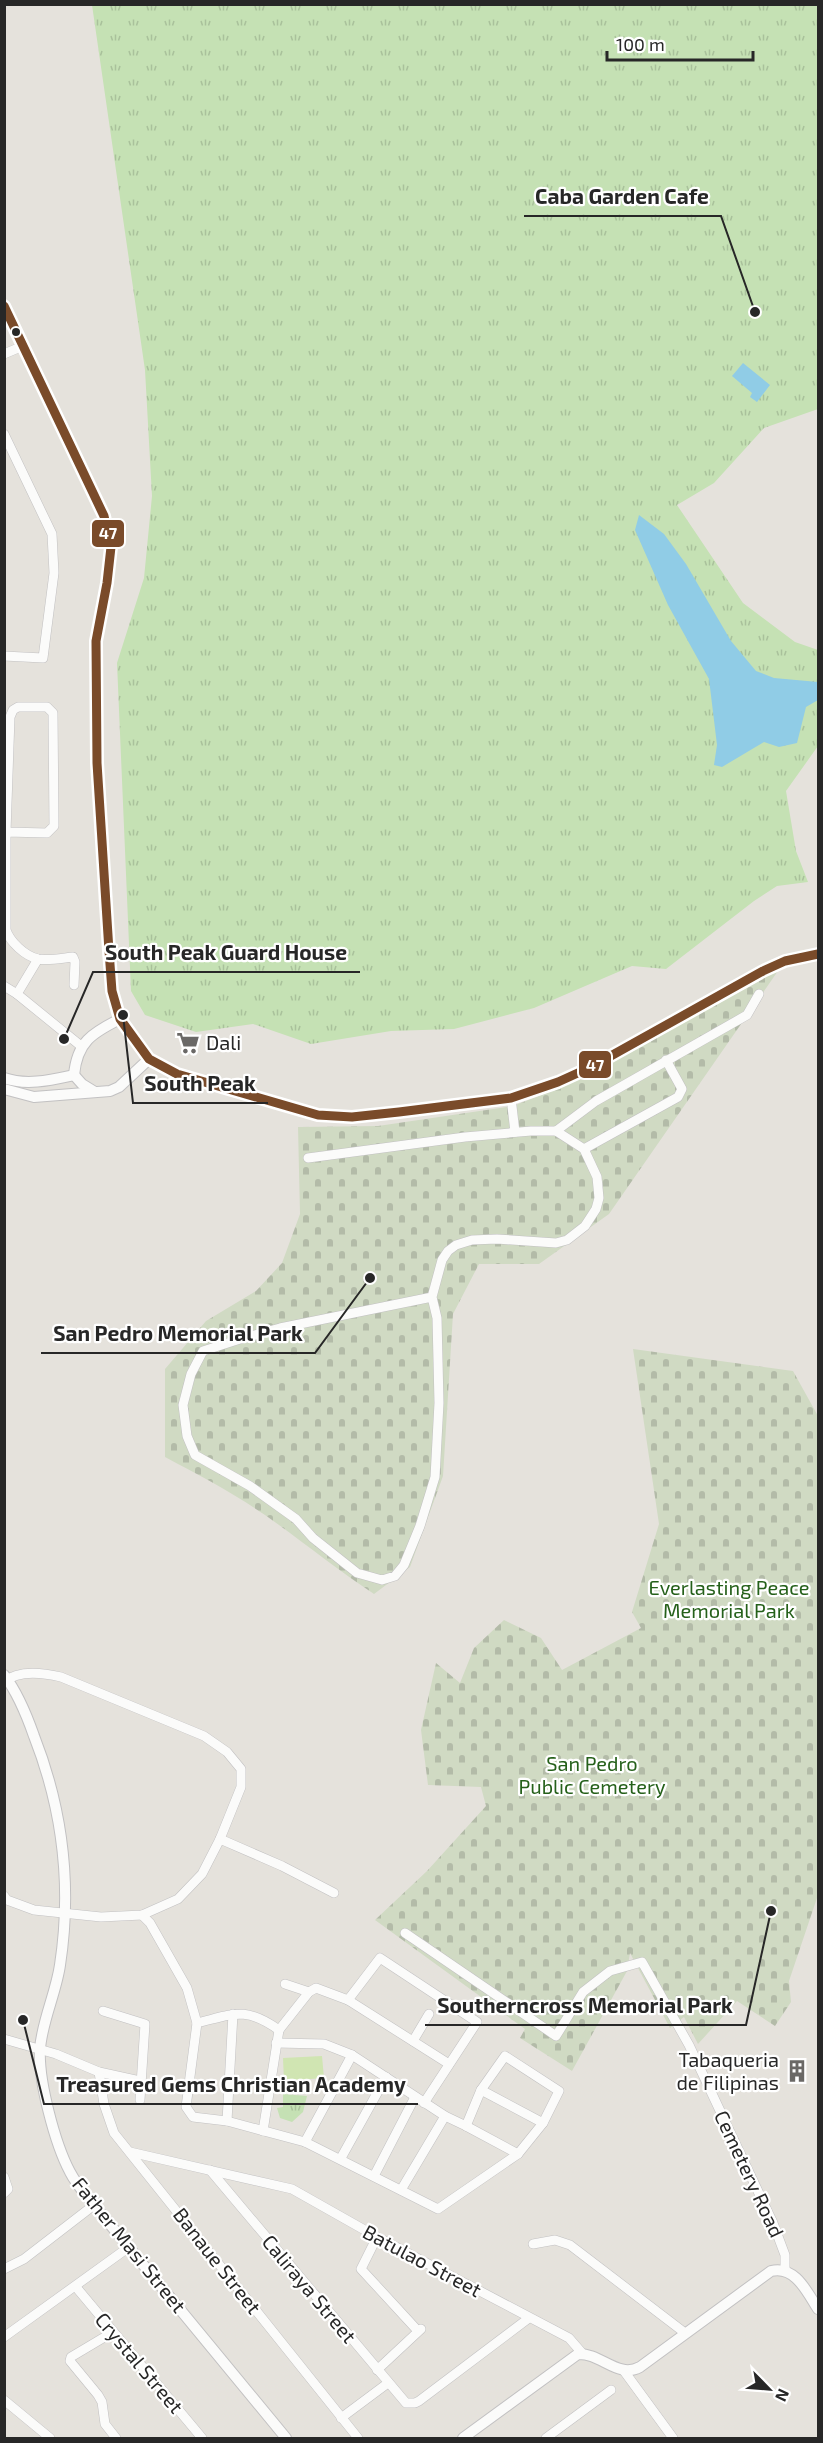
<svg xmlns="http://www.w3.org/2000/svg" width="823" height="2443" font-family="'Exo 2',sans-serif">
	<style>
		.grass { fill: url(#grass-tufts) }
		.cemetery { fill: url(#cemetery-stones) }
		.pitch { fill: #d0e5b2 }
		.water { fill: #90cce6 }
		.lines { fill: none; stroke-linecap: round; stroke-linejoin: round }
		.minor-casing { stroke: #c2c1c2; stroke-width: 10 }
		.tertiary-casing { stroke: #c2c1c2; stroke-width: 12 }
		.minor { stroke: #fbfbfa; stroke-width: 9 }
		.tertiary { stroke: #fbfbfa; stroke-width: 10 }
		.bus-1-casing { stroke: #fff; stroke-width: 14 }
		.bus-1 { stroke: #7a4b2a; stroke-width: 9 }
		.bus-dot { fill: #272727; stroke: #fff; stroke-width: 2 }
		.labels { text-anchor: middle; stroke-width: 4.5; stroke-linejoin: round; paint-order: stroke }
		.poi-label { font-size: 20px; fill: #272727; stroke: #fff; text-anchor: start }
		.park-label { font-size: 20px; fill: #25601a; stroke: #fff }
		.street-label { font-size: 20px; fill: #272727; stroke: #fff }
		.leader { fill: none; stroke: #272727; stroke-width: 2 }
		.callout-dot { fill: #272727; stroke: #fff; stroke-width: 2 }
		.callout-label { font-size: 21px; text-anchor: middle; font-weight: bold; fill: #272727; stroke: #fff; stroke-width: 4.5; stroke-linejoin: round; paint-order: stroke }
		.line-badge { stroke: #fff; stroke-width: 2 }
		.badge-label { font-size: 16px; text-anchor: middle; font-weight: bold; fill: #fff }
	</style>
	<defs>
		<pattern id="grass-tufts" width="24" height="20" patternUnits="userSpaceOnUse" patternTransform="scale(1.5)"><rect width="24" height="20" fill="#c5e1b4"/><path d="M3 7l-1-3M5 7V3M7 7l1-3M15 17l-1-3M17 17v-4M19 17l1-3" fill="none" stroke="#a9c19b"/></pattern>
		<pattern id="cemetery-stones" width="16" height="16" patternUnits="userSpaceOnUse" patternTransform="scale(1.5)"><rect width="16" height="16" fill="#d0dac3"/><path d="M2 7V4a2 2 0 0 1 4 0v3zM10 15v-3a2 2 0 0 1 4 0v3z" fill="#b3bba8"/></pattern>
	</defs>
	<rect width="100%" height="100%" fill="#e5e2dc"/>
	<g class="grass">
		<polygon points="92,5 818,5 818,409 764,428 714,483 677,505 743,603 795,642 818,650 818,746 786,791 796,851 808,882 777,886 754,901 666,969 632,966 534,1008 454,1029 391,1031 311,1044 253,1024 196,1032 145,1015 131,991 117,663 144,578 152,496 145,370"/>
		<polygon points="283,2094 307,2096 303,2112 292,2122 280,2118 277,2108 283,2107"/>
	</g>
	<g class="cemetery">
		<path d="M 780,968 L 609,1214 L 539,1264 L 479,1264 L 453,1314 L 443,1476 L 410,1567 L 374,1594 C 336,1569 302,1541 265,1515 C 233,1493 199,1475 165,1457 L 165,1369 L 206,1321 L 256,1291 L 282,1263 L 300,1214 L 298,1127 L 378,1126 L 513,1106 L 564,1086 Z"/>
		<polygon points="633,1349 793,1371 818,1416 818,1895 789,1981 791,2002 775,2026 737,2001 698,2044 684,2017 670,2028 630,1953 627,1971 572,2071 520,2038 525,2029 375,1920 427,1871 486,1806 481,1787 428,1785 421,1730 436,1663 460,1683 474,1648 504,1620 541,1638 562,1670 641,1628 632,1612 659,1524"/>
	</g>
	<polygon class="pitch" points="322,2056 324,2078 284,2081 283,2058"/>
	<g class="water">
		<polygon points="743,363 770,385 757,402 750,397 752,393 732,376"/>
		<polygon points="639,515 664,534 686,564 731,641 756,671 774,678 818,682 818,700 806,707 797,743 779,747 764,742 722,767 714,765 717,745 709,679 668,605 635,530"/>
	</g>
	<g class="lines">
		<g class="minor-casing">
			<g id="minor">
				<polyline points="4,354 23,346"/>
				<polyline points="4,434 52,534 54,573 43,658 4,656"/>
				<path d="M 6,832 L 47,833 L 54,826 L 53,713 L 47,707 L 18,707 L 13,710 L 10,717 L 6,832 L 6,930 C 10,942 25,956 38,959 C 48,961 63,958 73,957 L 75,962 L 74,985"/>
				<polyline points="4,986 17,994 81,1046"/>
				<polyline points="17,994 38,959"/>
				<polyline points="511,1098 515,1132"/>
				<polyline points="556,1131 596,1101 747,1015 759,994"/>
				<polyline points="584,1149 678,1097 682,1089 666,1060"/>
				<polyline points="308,1158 465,1137 531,1131 556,1131 584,1149 597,1177 599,1198 596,1209 585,1226 567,1240 556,1243 497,1239 472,1240 456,1245 448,1251 442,1260 432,1297 437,1318 439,1403 435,1477 420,1526 404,1565 395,1576 382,1580 357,1573 313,1538 296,1519 250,1486 195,1455 187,1436 183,1405 191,1374 203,1351 237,1340 280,1328 432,1297"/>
				<path d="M 4,1682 C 19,1669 44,1673 61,1677 L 204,1736 L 227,1752 L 241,1769 L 241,1787 L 220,1839 L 202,1874 L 178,1899 L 142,1915 L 101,1917 L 34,1910 L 7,1900 L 4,1896"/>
				<polyline points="220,1839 282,1866 334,1893"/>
				<path d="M 142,1915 L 150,1923 L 187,1988 L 197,2023 C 234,2014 245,2006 279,2030 L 263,2131"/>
				<polyline points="405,1933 556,2036 583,1992 610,1971 642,1962 689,2045 773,2223 785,2255 785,2270"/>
				<polyline points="285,1984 309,1992"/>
				<polyline points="348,2000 380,1958 477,2022 424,2103"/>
				<polyline points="103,2011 145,2024 140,2100"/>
				<polyline points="197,2023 186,2107 193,2117 227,2121 305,2142 438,2209 518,2154 543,2123 559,2091 505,2056 481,2090 466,2126 445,2116 352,2055 324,2044 276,2043"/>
				<polyline points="279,2030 309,1992 316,1988 348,2000 449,2064"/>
				<polyline points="4,2039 56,2054 99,2072 140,2081"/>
				<polyline points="413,2041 429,2014"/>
				<polyline points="99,2072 104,2104 114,2133 358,2438"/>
				<polyline points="481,2090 543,2123"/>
				<polyline points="227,2121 233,2014"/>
				<polyline points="466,2126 518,2154"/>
				<polyline points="305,2142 352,2055"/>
				<polyline points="130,2152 292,2189 377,2237 569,2338 582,2353"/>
				<polyline points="341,2158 386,2077"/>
				<polyline points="210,2170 406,2403 415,2403 419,2401 529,2318"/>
				<polyline points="374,2176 415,2097"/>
				<polyline points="4,2177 8,2189 4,2193"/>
				<polyline points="401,2190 445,2116"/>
				<polyline points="377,2237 361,2269 418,2331"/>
				<polyline points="533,2244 555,2240 570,2245 685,2333"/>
				<polyline points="4,2269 24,2259 94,2205"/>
				<polyline points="76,2287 202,2438"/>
				<polyline points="113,2332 71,2357 70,2361 98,2395 102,2402 105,2424 116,2438"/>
				<polyline points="4,2337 129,2247"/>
				<polyline points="377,2370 421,2329"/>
				<polyline points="624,2371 673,2438"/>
				<polyline points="4,2400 50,2438"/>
				<polyline points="341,2418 388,2383"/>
				<polyline points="546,2438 611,2390"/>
			</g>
		</g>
		<g class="tertiary-casing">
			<g id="tertiary">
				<polyline points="4,306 104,516 111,547 107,583 96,641 97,763 109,951 112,991 120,1019 149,1059 177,1074 318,1115 352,1117 399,1112 511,1098 558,1082 591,1067 763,971 785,961 818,954"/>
				<path d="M 74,1075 C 77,1042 92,1033 120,1019"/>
				<polyline points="74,1075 82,1084 95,1092"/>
				<path d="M 4,1078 C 27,1086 51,1080 74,1075"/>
				<polyline points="4,1089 34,1097 110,1091 119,1087 149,1059"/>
				<path d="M 4,1675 C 18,1693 27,1716 34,1736 C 63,1810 72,1886 60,1965 C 56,1993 42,2021 40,2049 C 38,2080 55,2144 70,2172 C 76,2184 86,2195 94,2205 L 286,2438"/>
				<path d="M 463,2438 L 578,2354 C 601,2353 618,2379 640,2367 L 771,2271 C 795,2265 807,2292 818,2309"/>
			</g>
		</g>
		<use href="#minor" class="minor"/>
		<use href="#tertiary" class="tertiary"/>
		<g class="bus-1-casing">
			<polyline id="bus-1" points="4,306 104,516 111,547 107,583 96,641 97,763 109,951 112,991 120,1019 149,1059 177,1074 318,1115 352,1117 399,1112 511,1098 558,1082 591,1067 763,971 785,961 818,954"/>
		</g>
		<use href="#bus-1" class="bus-1"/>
	</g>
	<defs>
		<g id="supermarket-bare" transform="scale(1.8)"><path d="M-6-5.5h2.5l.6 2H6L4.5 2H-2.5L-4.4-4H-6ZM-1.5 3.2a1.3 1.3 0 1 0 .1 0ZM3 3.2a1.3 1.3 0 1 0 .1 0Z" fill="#6a6866" stroke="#fff" stroke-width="2.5" paint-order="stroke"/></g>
		<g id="building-bare" transform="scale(1.8)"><path d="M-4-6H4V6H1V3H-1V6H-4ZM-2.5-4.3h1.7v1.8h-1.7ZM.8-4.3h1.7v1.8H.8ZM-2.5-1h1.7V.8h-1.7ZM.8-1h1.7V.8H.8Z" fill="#6a6866" stroke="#fff" stroke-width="2.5" paint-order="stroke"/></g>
	</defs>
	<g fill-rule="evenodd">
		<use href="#supermarket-bare" x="188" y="1043"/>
		<use href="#building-bare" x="797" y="2071"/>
	</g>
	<circle class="bus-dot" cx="16" cy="332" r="5"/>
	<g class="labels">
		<g class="poi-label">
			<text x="206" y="1050">Dali</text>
			<text x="779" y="2067" text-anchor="end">Tabaqueria<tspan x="779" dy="23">de Filipinas</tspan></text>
		</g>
		<g class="park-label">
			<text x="729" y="1595">Everlasting Peace<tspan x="729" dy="23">Memorial Park</tspan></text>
			<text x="592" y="1771">San Pedro<tspan x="592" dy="23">Public Cemetery</tspan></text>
		</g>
		<g class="street-label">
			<text transform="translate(749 2174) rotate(65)" y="7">Cemetery Road</text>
			<text transform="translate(129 2245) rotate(51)" y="7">Father Masi Street</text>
			<text transform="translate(217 2261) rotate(52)" y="7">Banaue Street</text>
			<text transform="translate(422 2261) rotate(28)" y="7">Batulao Street</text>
			<text transform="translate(309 2289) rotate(50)" y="7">Caliraya Street</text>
			<text transform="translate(139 2363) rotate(50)" y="7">Crystal Street</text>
		</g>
	</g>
	<path class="leader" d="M755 312L721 216H524M64 1039L93 972H360M123 1015L133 1103H268M370 1278L315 1353H41M771 1911L746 2025H425M23 2020L44 2104H418"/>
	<g class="callout-dot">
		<circle cx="755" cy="312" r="6"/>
		<circle cx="64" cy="1039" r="6"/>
		<circle cx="123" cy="1015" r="6"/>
		<circle cx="370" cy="1278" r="6"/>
		<circle cx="771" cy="1911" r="6"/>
		<circle cx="23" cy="2020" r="6"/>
	</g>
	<g class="callout-label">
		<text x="622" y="204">Caba Garden Cafe</text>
		<text x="226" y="960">South Peak Guard House</text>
		<text x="200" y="1091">South Peak</text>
		<text x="178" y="1341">San Pedro Memorial Park</text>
		<text x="585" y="2013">Southerncross Memorial Park</text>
		<text x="231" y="2092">Treasured Gems Christian Academy</text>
	</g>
	<g class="line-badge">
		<rect x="91" y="519" width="34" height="29" rx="6" fill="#7a4b2a"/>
		<rect x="578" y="1050" width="34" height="29" rx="6" fill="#7a4b2a"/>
	</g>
	<g class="badge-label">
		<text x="108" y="539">47</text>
		<text x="595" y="1071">47</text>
	</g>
	<rect width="823" height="2443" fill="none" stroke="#272727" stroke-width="12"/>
	<g transform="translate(769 2389) rotate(115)" stroke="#ffffff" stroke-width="4.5" paint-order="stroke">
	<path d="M0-4.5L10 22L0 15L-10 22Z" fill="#272727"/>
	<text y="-9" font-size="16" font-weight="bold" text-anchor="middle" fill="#272727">N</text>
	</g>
	<path d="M607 51v9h146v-9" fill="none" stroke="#272727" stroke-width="3"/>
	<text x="616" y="51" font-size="18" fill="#272727" stroke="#ffffff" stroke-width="4.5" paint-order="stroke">100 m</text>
</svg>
